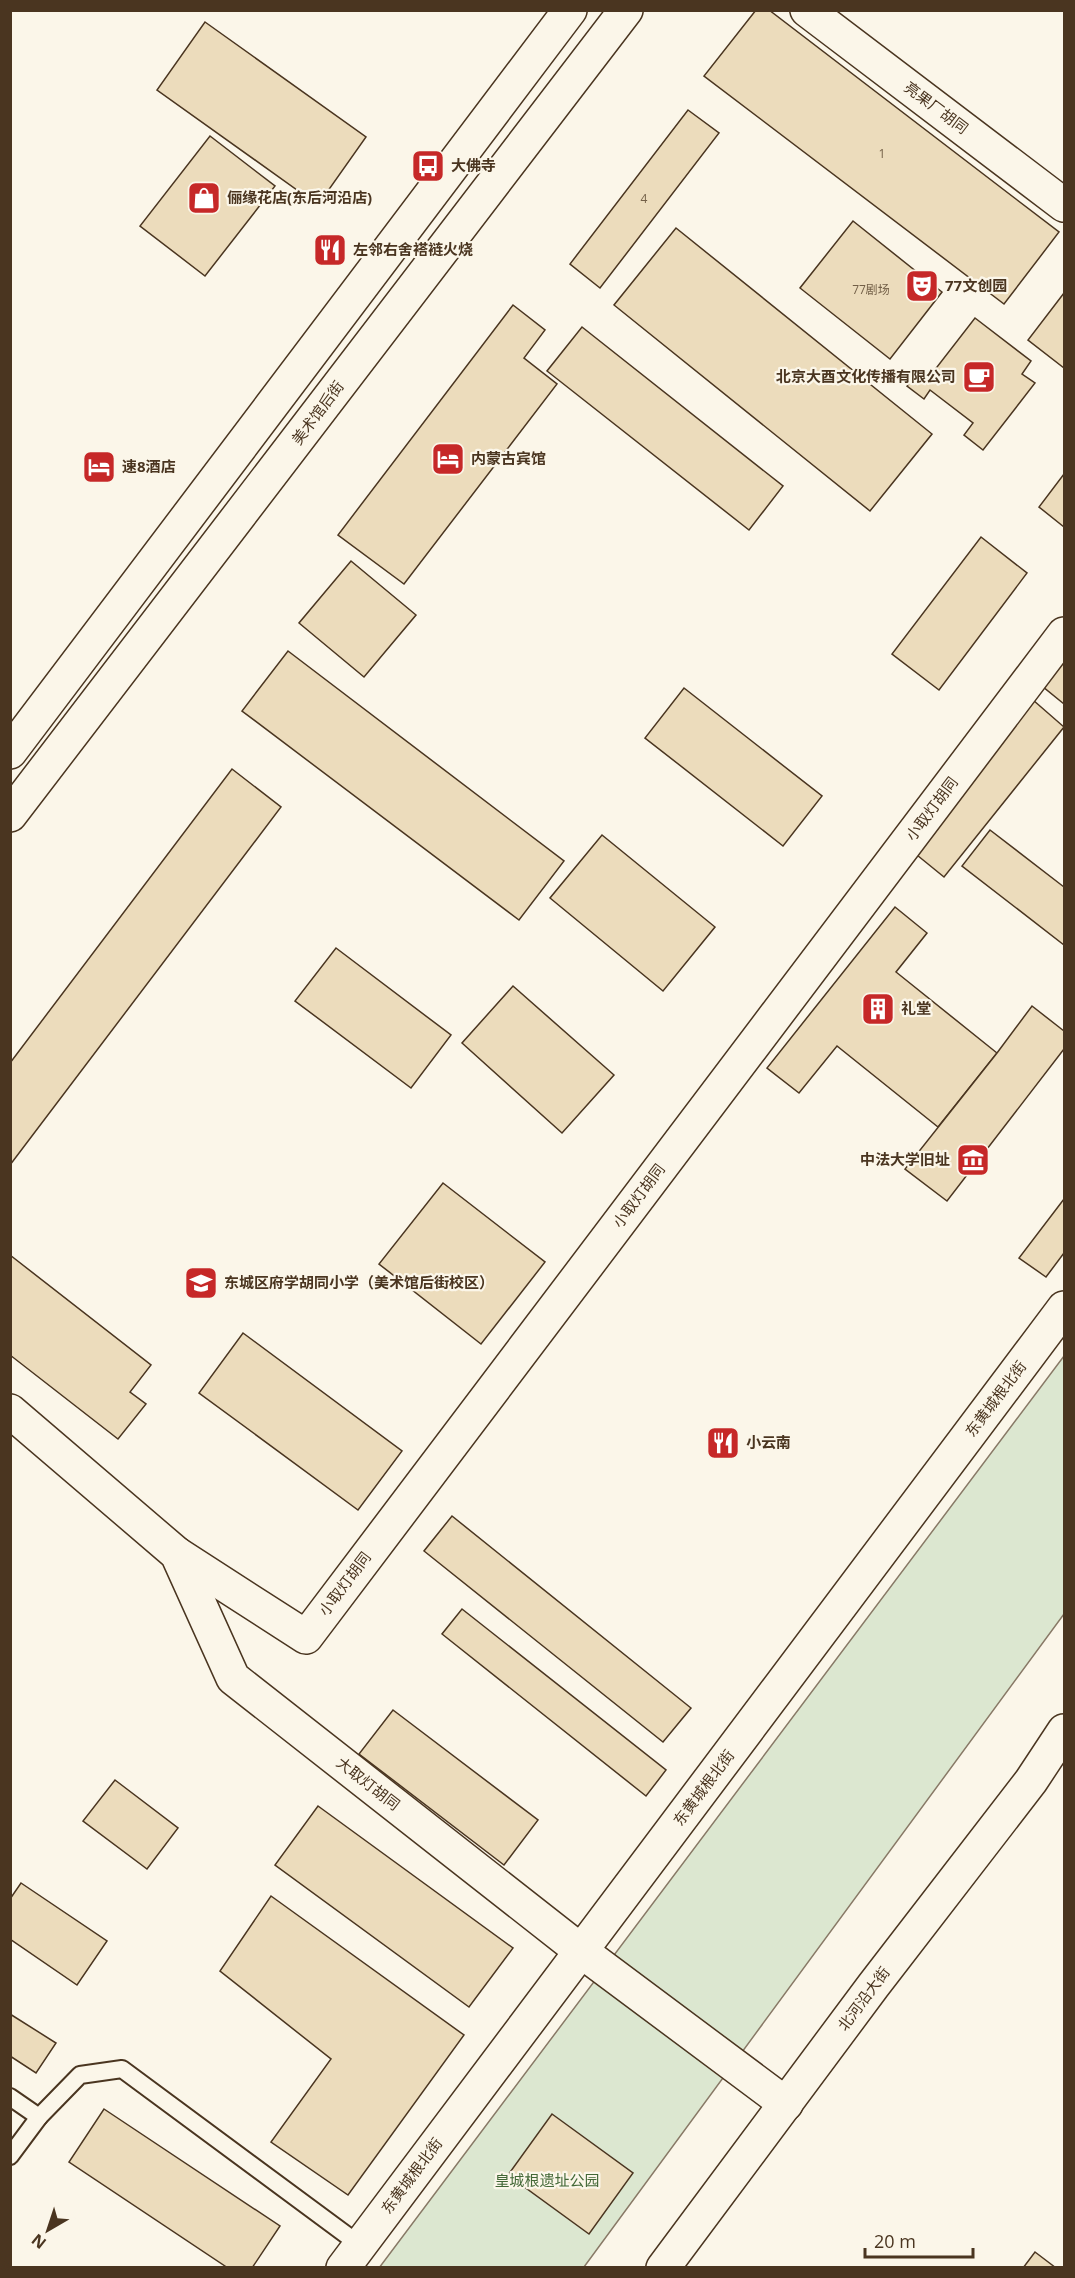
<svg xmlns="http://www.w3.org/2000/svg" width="1075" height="2278" font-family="'Open Sans','Noto Sans SC',sans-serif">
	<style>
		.green { fill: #dce7d0; stroke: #887966; stroke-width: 1.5 }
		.building { fill: #ecdcbc; stroke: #4a3520; stroke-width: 1.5 }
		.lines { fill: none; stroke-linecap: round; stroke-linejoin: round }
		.lane-casing { stroke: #4a3520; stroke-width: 20 }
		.street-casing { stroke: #4a3520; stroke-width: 36 }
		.secondary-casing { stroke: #4a3520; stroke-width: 36 }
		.lane { stroke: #fbf6e9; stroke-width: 16 }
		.street { stroke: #fbf6e9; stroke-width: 33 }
		.secondary { stroke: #fbf6e9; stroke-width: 33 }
		.labels { text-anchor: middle; stroke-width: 4.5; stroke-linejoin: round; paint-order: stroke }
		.number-label { font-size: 12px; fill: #725f47 }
		.street-label { font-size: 15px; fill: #4a3520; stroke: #fbf6e9 }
		.poi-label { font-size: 15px; font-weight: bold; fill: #4a3520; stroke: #fbf6e9; text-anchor: start }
		.park-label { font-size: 15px; fill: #436837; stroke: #fbf6e9 }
	</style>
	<rect width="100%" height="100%" fill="#fbf6e9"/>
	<polygon class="green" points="1064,1356 1064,1614 584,2267 379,2268"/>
	<g class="building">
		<polygon points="756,10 769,10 1059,232 1004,304 704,76"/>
		<polygon points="205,22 366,137 318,205 157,90"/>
		<polygon points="688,110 719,133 600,288 570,264"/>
		<polygon points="210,136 275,186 205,276 140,226"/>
		<polygon points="853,221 942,292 890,359 800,288"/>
		<polygon points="676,228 932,434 870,511 614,305"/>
		<polygon points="1064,293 1064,368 1028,340"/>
		<polygon points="513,305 545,330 524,358 557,384 404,584 338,535"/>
		<polygon points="975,318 1031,361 1022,374 1035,383 983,450 964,435 973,423 930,390 924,399 907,386 918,372 927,380"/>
		<polygon points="582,327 783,486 749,530 547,371"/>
		<polygon points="1064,474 1064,527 1039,507"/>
		<polygon points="981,537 1027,573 939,690 892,654"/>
		<polygon points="351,561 416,615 364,677 299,623"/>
		<polygon points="288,651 564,861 519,920 242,711"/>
		<polygon points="1064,656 1064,704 1042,686"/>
		<polygon points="684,688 822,796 783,846 645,738"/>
		<polygon points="1033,700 1064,727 944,877 912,851"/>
		<polygon points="232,769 281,807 10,1165 10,1063"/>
		<polygon points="990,830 1064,887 1064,945 962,866"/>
		<polygon points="602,835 715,927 663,991 550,898"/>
		<polygon points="895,907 927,933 896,972 997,1053 938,1127 837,1046 799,1093 767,1068"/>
		<polygon points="336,948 451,1035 411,1088 295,1001"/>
		<polygon points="513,986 614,1075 562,1133 462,1043"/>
		<polygon points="1032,1006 1064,1031 1064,1049 947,1201 905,1169 997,1053"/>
		<polygon points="443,1183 545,1262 481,1344 379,1264"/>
		<polygon points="1064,1199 1064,1253 1046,1277 1019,1258"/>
		<polygon points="10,1255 151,1365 130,1392 146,1404 118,1439 10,1355"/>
		<polygon points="243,1333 402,1451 358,1510 199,1393"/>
		<polygon points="452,1516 691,1708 663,1742 424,1551"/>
		<polygon points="462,1609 666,1770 646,1796 442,1634"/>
		<polygon points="393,1710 538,1820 504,1865 359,1754"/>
		<polygon points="115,1780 178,1828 147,1869 83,1821"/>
		<polygon points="318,1806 513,1948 469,2007 275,1865"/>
		<polygon points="21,1883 107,1941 77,1985 10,1939 10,1899"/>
		<polygon points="271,1896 464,2035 348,2195 271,2142 331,2059 220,1971"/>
		<polygon points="10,2014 56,2043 36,2073 10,2056"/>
		<polygon points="104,2109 280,2226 252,2268 228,2268 69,2162"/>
		<polygon points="552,2114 633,2173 589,2234 508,2175"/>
		<polygon points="1035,2252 1056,2268 1023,2268"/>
	</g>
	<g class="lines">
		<g class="lane-casing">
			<g id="lane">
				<polyline points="10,2097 39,2117 80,2075 122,2069 360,2245"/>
				<polyline points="10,2156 39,2117"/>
			</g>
		</g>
		<g class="street-casing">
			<g id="street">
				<polyline points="807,10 1064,205"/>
				<polyline points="10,1411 177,1554 233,1678 581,1951 786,2104"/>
				<polyline points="177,1554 306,1637 1064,634"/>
				<polyline points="343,2268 1064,1308"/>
			</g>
		</g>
		<g class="secondary-casing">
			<g id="secondary">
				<polyline points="10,752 570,10"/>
				<polyline points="10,815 626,10"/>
				<polyline points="663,2268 873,1986 1031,1781 1064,1731"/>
			</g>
		</g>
		<use href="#lane" class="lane"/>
		<use href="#street" class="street"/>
		<use href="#secondary" class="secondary"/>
	</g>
	<defs>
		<g id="bus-square" transform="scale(1.725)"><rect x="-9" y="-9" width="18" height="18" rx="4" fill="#c62828" stroke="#fbf6e9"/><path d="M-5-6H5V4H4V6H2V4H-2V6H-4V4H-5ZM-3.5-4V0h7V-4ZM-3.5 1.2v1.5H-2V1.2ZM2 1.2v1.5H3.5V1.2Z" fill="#fff"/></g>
		<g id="shop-square" transform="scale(1.725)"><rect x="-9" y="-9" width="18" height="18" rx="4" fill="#c62828" stroke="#fbf6e9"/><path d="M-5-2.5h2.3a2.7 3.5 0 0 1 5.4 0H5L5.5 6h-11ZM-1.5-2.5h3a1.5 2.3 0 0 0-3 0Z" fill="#fff"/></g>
		<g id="restaurant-square" transform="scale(1.725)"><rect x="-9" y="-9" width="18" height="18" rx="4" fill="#c62828" stroke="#fbf6e9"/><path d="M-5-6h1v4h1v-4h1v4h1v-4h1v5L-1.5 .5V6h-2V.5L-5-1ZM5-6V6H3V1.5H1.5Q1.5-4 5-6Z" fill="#fff"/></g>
		<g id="theatre-square" transform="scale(1.725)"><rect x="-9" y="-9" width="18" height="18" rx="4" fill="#c62828" stroke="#fbf6e9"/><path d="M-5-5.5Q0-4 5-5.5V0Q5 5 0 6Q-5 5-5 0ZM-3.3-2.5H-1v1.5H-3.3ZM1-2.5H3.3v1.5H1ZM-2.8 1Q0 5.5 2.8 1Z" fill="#fff"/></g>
		<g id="cafe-square" transform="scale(1.725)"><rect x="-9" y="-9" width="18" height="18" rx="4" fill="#c62828" stroke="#fbf6e9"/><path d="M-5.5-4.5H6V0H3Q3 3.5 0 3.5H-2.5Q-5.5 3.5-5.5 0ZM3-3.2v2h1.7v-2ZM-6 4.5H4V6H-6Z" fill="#fff"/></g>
		<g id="hotel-square" transform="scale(1.725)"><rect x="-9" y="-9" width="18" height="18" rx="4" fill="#c62828" stroke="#fbf6e9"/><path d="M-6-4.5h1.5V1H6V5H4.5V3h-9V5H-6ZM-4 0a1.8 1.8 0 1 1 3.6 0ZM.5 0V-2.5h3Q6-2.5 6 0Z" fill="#fff"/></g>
		<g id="building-square" transform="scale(1.725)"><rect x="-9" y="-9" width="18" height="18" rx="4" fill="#c62828" stroke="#fbf6e9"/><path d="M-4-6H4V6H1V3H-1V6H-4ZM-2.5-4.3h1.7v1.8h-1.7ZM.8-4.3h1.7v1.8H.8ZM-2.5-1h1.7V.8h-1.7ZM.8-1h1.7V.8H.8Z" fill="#fff"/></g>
		<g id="museum-square" transform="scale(1.725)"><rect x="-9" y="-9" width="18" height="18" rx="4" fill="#c62828" stroke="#fbf6e9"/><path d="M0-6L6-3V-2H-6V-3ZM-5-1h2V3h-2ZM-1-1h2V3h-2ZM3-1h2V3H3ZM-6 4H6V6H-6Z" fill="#fff"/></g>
		<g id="school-square" transform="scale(1.725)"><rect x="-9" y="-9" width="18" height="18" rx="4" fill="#c62828" stroke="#fbf6e9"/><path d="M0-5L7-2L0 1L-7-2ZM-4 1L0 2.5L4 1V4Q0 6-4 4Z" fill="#fff"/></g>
	</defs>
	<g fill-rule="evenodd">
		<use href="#bus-square" x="428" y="166"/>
		<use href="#shop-square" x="204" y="198"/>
		<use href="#restaurant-square" x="330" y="250"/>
		<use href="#theatre-square" x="922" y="286"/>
		<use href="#cafe-square" x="979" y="377"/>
		<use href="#hotel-square" x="448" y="459"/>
		<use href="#hotel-square" x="99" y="467"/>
		<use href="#building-square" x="878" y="1009"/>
		<use href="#museum-square" x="973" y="1160"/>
		<use href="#school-square" x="201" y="1283"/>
		<use href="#restaurant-square" x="723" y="1443"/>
	</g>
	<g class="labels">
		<g class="number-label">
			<text x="882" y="158">1</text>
			<text x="644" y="203">4</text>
			<text x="871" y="294">77剧场</text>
		</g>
		<g class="street-label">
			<text transform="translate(936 108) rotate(37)" y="5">亮果厂胡同</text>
			<text transform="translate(318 413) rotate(-53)" y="5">美术馆后街</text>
			<text transform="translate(932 809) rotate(-53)" y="5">小取灯胡同</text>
			<text transform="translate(639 1196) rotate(-53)" y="5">小取灯胡同</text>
			<text transform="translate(996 1399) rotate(-53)" y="5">东黄城根北街</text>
			<text transform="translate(345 1584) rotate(-53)" y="5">小取灯胡同</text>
			<text transform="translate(368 1784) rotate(38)" y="5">大取灯胡同</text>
			<text transform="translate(704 1788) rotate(-53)" y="5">东黄城根北街</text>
			<text transform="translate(864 1999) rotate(-53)" y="5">北河沿大街</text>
			<text transform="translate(412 2176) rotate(-53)" y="5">东黄城根北街</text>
		</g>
		<g class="poi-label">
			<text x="451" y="171">大佛寺</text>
			<text x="227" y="203">俪缘花店(东后河沿店)</text>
			<text x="353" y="255">左邻右舍褡裢火烧</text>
			<text x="945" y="291">77文创园</text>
			<text x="956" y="382" text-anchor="end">北京大酉文化传播有限公司</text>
			<text x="471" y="464">内蒙古宾馆</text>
			<text x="122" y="472">速8酒店</text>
			<text x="901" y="1014">礼堂</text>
			<text x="950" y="1165" text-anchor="end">中法大学旧址</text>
			<text x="224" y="1288">东城区府学胡同小学（美术馆后街校区）</text>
			<text x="746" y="1448">小云南</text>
		</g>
		<g class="park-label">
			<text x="547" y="2186">皇城根遗址公园</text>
		</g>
	</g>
	<rect width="1075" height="2278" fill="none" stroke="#4a3520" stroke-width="24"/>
	<g transform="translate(48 2230) rotate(219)" stroke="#fbf6e9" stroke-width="4.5" paint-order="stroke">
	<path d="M0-4.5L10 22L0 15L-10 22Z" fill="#4a3520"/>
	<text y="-9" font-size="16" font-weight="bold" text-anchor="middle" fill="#4a3520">N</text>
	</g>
	<path d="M865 2248v9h108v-9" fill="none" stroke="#4a3520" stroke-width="3"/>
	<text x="874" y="2248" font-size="18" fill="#4a3520" stroke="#fbf6e9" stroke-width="4.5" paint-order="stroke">20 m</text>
</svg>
